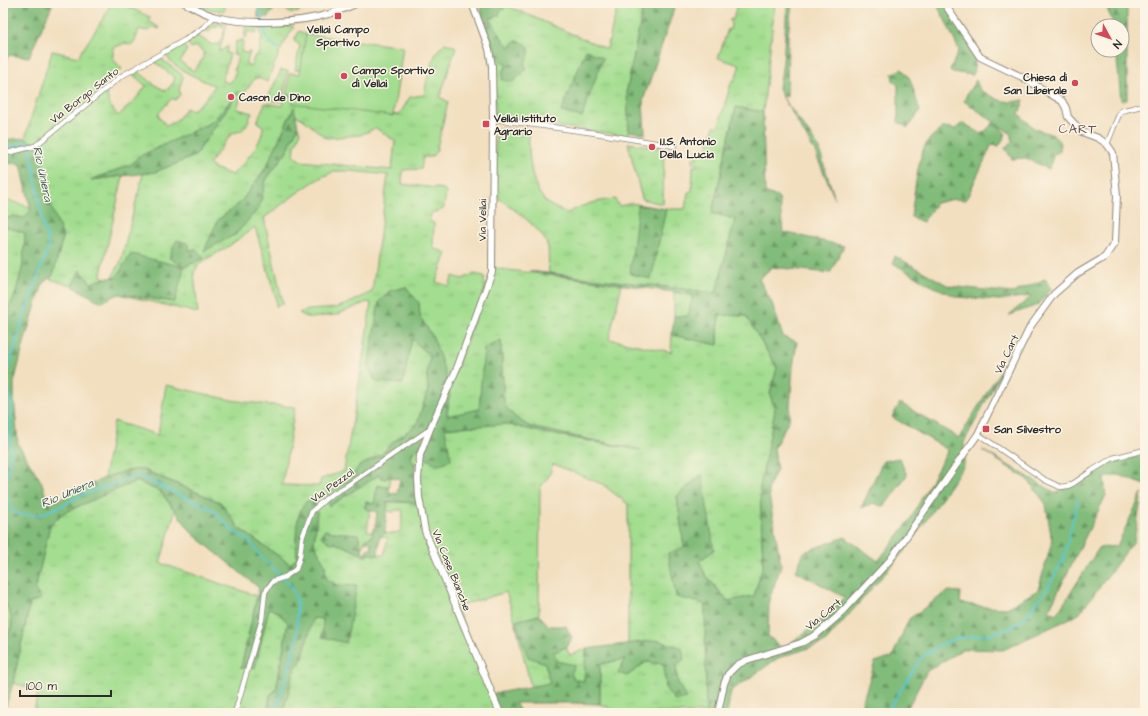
<svg xmlns="http://www.w3.org/2000/svg" width="1148" height="716" font-family="'Architects Daughter',sans-serif">
	<style>
		.grass { fill: url(#grass-tufts); stroke: #67845d; fill-rule: evenodd }
		.forest { fill: url(#forest-firs); stroke: #567452 }
		.wetland { fill: url(#wetland-marsh); stroke: #67845d }
		.pitch { fill: #a3dd8f; stroke: #67845d }
		.lines { fill: none; stroke-linecap: round; stroke-linejoin: round }
		.stream { stroke: #5bc8cf; stroke-width: 2 }
		.minor-casing { stroke: #8e8576; stroke-width: 6 }
		.tertiary-casing { stroke: #8e8576; stroke-width: 8 }
		.minor { stroke: #fff; stroke-width: 4.5 }
		.tertiary { stroke: #fff; stroke-width: 6 }
		.poi-dot { fill: #d1495b; stroke: #fcf5e5; stroke-width: 1.5 }
		.labels { text-anchor: middle; stroke-width: 3; stroke-linejoin: round; paint-order: stroke }
		.poi-label { font-size: 11px; font-weight: bold; fill: #2b2b2b; stroke: #fcf5e5; text-anchor: start }
		.street-label { font-size: 11px; fill: #2b2b2b; stroke: #fcf5e5 }
		.water-label { font-size: 12px; font-style: italic; fill: #395a5c; stroke: #fcf5e5 }
		.quarter-label { font-size: 13px; letter-spacing: 1px; fill: #695259; stroke: #fcf5e5 }
	</style>
	<defs>
		<pattern id="grass-tufts" width="24" height="20" patternUnits="userSpaceOnUse"><rect width="24" height="20" fill="#a3dd8f"/><path d="M3 7l-1-3M5 7V3M7 7l1-3M15 17l-1-3M17 17v-4M19 17l1-3" fill="none" stroke="#8cbe7c"/></pattern>
		<pattern id="forest-firs" width="22" height="20" patternUnits="userSpaceOnUse"><rect width="22" height="20" fill="#82bc7a"/><path d="M5 1l3.5 6h-7zM16 11l3.5 6h-7z" fill="#6b9964"/></pattern>
		<pattern id="wetland-marsh" width="20" height="14" patternUnits="userSpaceOnUse"><rect width="20" height="14" fill="#a3dd8f"/><path d="M1 5h8M5 5V1M11 12h8M15 12V8" fill="none" stroke="#8cbe7c"/></pattern>
	</defs>
	<rect width="100%" height="100%" fill="#fcf5e5"/>
	<filter id="ink" filterUnits="userSpaceOnUse"><feTurbulence type="fractalNoise" baseFrequency=".025" numOctaves="2"/><feDisplacementMap in="SourceGraphic" scale="8" xChannelSelector="R" yChannelSelector="G"/><feConvolveMatrix kernelMatrix="1 2 1 2 8 2 1 2 1" color-interpolation-filters="sRGB"/></filter>
	<filter id="wash" filterUnits="userSpaceOnUse"><feTurbulence type="fractalNoise" baseFrequency=".012" numOctaves="4" result="noise"/><feDisplacementMap in="SourceGraphic" scale="16" xChannelSelector="R" yChannelSelector="G"/><feGaussianBlur stdDeviation="0.9" result="paint"/><feColorMatrix in="noise" values="0 0 0 0 0 0 0 0 0 0 0 0 0 0 0 0 0 1.4 0 .05"/><feComposite in="paint" operator="in"/></filter>
	<g filter="url(#wash)">
		<rect width="100%" height="100%" fill="#f2dfc0"/>
		<g class="grass">
			<path d="M 111,3 L 123,3 L 122,4 L 150,17 L 149,21 L 160,28 L 158,29 L 155,27 L 147,31 L 139,29 L 136,39 L 131,45 L 125,43 L 113,48 L 113,59 L 122,69 L 104,85 L 110,105 L 118,116 L 135,100 L 146,86 L 131,73 L 136,70 L 155,85 L 166,91 L 173,83 L 175,78 L 156,63 L 154,59 L 160,58 L 180,73 L 183,77 L 179,90 L 180,95 L 175,100 L 172,98 L 159,113 L 159,117 L 167,126 L 178,119 L 186,108 L 192,111 L 206,98 L 215,86 C 202,80 172,68 166,55 L 167,52 L 181,43 L 187,50 L 180,61 L 187,67 L 194,71 L 204,57 L 203,56 L 205,53 L 196,46 L 191,48 L 186,40 L 194,34 L 213,45 L 215,44 L 217,45 L 221,40 L 227,23 L 219,52 L 228,46 L 226,53 L 230,54 L 222,81 L 229,83 L 231,82 L 236,71 L 234,70 L 238,56 L 233,54 L 236,41 L 240,42 L 240,40 L 244,40 L 241,52 L 247,53 L 248,52 L 250,52 L 246,64 L 251,66 L 255,55 L 257,56 L 258,54 L 262,38 L 259,24 L 264,25 L 265,31 L 265,25 L 293,26 L 293,28 L 281,49 L 267,82 L 259,78 L 255,78 L 240,99 L 237,109 L 252,113 C 246,125 247,131 232,133 L 209,164 L 214,168 L 232,175 C 244,163 263,143 263,126 L 257,122 L 265,103 L 283,106 L 284,102 L 267,100 L 281,70 L 288,71 L 283,95 L 293,96 L 292,100 L 399,115 L 410,97 L 424,95 C 428,76 430,56 445,43 L 456,47 L 440,97 L 448,102 L 436,152 L 431,157 L 423,157 L 421,169 L 403,170 L 402,184 L 444,189 L 446,193 L 444,208 L 438,212 L 432,212 L 429,221 L 434,223 L 433,248 L 447,253 L 436,282 L 449,286 L 453,276 L 462,279 L 474,274 L 484,276 L 485,288 L 448,385 L 431,334 L 420,317 L 419,303 L 412,339 L 430,356 L 427,376 L 428,390 L 417,424 L 392,443 L 382,454 L 358,467 L 351,479 L 327,490 L 329,506 L 379,475 L 384,479 L 391,477 L 389,488 L 378,485 L 374,504 L 366,502 L 365,508 L 370,510 L 367,531 L 373,532 L 372,536 L 364,541 L 362,551 L 358,534 L 333,532 L 329,542 L 342,545 L 367,557 L 367,554 L 384,555 L 388,538 L 380,536 L 385,533 L 391,534 L 401,531 L 403,510 L 395,510 L 394,512 L 387,511 L 387,502 L 417,503 L 424,526 L 419,497 L 420,455 L 444,428 L 506,424 L 545,433 L 622,447 L 530,427 L 515,417 L 504,405 L 501,340 L 484,349 L 479,410 L 447,416 L 450,387 L 494,267 L 500,269 L 622,284 L 609,339 L 671,352 L 672,335 L 718,345 L 719,315 L 746,316 L 777,368 L 770,394 L 775,410 L 760,487 L 763,565 L 754,596 L 728,601 L 705,574 L 699,561 L 714,550 L 677,496 L 684,547 L 705,604 L 706,713 L 620,713 L 600,704 L 600,664 L 625,659 L 627,676 L 646,662 L 664,664 L 666,689 L 685,698 L 678,683 L 676,666 L 681,648 L 658,641 L 628,644 L 628,504 L 602,484 L 553,464 L 549,476 L 540,488 L 539,615 L 515,621 L 545,663 L 551,683 L 531,687 L 515,621 L 506,592 L 456,607 L 501,713 L 283,713 L 295,668 L 302,660 L 313,618 L 323,619 L 357,585 L 338,586 L 326,578 L 325,565 L 314,543 L 317,512 L 296,537 L 297,558 L 290,564 L 240,529 L 220,502 L 142,469 L 104,479 L 114,421 L 158,435 L 166,385 L 231,400 L 262,404 L 295,407 L 282,485 L 319,486 L 321,479 L 344,471 L 360,378 L 371,303 L 367,302 L 336,315 L 324,316 L 313,318 L 306,317 L 299,313 C 308,308 324,310 334,308 C 348,305 359,298 372,292 L 388,175 C 374,174 353,170 339,171 C 319,173 281,206 264,218 L 283,304 L 276,306 L 276,298 L 255,227 L 229,246 L 200,263 L 194,272 L 198,313 L 119,294 L 175,302 L 116,278 L 112,277 L 121,261 L 143,174 L 155,172 L 195,156 L 235,97 L 212,122 L 138,157 L 132,164 L 92,180 L 123,176 L 101,274 L 102,277 L 106,278 L 91,283 L 80,270 L 72,286 L 50,279 L 53,275 L 63,237 L 45,192 L 41,148 L 25,138 L 52,51 L 78,57 L 106,14 ZM 291,113 L 303,119 L 326,138 L 360,135 L 376,128 L 395,141 L 392,170 L 301,161 L 294,156 L 295,146 L 301,132 L 298,127 L 286,152 L 266,180 L 205,250 L 218,220 L 241,202 L 267,166 ZM 177,240 L 189,244 L 189,250 L 196,250 L 203,258 L 184,267 L 170,258 Z"/>
			<polygon points="194,3 227,3 224,11 203,8"/>
			<polygon points="275,3 298,3 299,12 290,13 285,9 274,9"/>
			<polygon points="618,3 644,3 627,90 629,136 497,118 495,115 495,83 484,29 503,4 607,49"/>
			<path d="M 744,3 L 775,3 L 763,112 L 736,107 L 712,213 L 735,219 L 716,293 L 549,273 C 548,265 549,256 548,248 C 545,230 510,206 495,196 L 496,129 L 529,131 C 528,150 530,181 542,197 C 548,206 558,209 568,213 C 583,204 597,201 615,199 L 618,205 L 620,206 L 631,203 L 666,209 L 685,209 L 688,192 L 692,191 L 693,166 L 697,166 L 697,163 L 692,163 L 693,158 L 697,158 L 696,151 L 702,152 L 704,149 L 708,149 C 708,142 712,134 714,126 L 718,127 L 732,80 L 734,81 L 740,65 L 718,58 L 728,29 L 730,30 L 731,25 L 730,19 L 733,20 L 736,7 L 742,5 Z"/>
			<polygon points="214,23 224,23 223,27 217,26 216,28 212,27 209,32 204,29"/>
			<polygon points="246,24 256,24 257,33 248,31 246,38 244,37"/>
			<polygon points="299,31 306,34 301,70 295,70 300,45 294,41"/>
			<polygon points="628,143 664,148 663,204 642,199"/>
			<polygon points="3,199 30,207 31,210 24,219 13,216 3,220"/>
			<path d="M 3,225 L 25,233 C 24,262 22,291 3,315 Z"/>
			<polygon points="674,292 693,295 689,317 674,316"/>
			<polygon points="420,447 415,466 411,458 413,452"/>
			<polygon points="136,481 161,492 175,511 160,563 257,596 241,668 255,667 269,608 278,612 288,623 276,690 270,695 267,713 34,713 38,690 13,683 30,603 35,590 50,525 63,513"/>
			<polygon points="566,647 570,655 586,649 584,682 575,679 571,674 556,661 554,652"/>
		</g>
		<g class="forest">
			<polygon points="3,3 53,3 29,57 9,55 3,65"/>
			<polygon points="258,3 275,3 274,9 268,17 258,18"/>
			<path d="M 480,3 L 506,3 L 504,9 L 501,10 L 498,16 L 488,19 C 491,22 495,25 497,29 C 501,36 503,43 511,47 L 515,41 C 531,42 533,51 524,64 L 527,68 L 513,82 L 502,80 L 503,70 L 505,68 L 506,69 L 506,64 L 498,59 L 489,33 L 481,18 L 482,14 Z"/>
			<polygon points="644,3 676,3 643,101 645,134 629,131 627,90"/>
			<polygon points="787,3 792,3 788,35 787,97 781,95 818,146 835,199 814,150 781,94 779,88 783,63"/>
			<polygon points="936,3 947,3 958,20 977,45 973,75 952,72 950,70 959,50 945,20"/>
			<polygon points="1105,3 1127,3 1127,100 1121,100 1116,50 1122,50 1122,26 1114,26"/>
			<polygon points="586,50 603,58 582,117 561,112"/>
			<polygon points="902,69 910,79 920,111 908,128 898,122 898,85 893,81 892,74"/>
			<path d="M 976,80 L 980,90 L 999,100 L 1011,102 L 1024,100 L 1019,114 L 1035,129 L 1054,135 L 1058,139 L 1060,145 L 1060,151 L 1057,153 L 1054,153 L 1049,169 L 1025,158 L 1012,159 L 1005,148 L 1013,141 L 1010,133 L 997,124 L 1006,134 L 999,146 L 992,144 L 966,200 L 954,199 L 936,203 L 923,222 L 911,217 C 914,198 917,160 926,144 C 930,137 938,132 944,127 L 955,129 L 963,123 L 982,134 L 994,122 L 964,101 L 967,94 Z"/>
			<polygon points="240,90 195,156 155,172 90,180 132,164 138,157 212,122"/>
			<polygon points="294,107 298,127 286,152 266,180 259,208 236,234 204,251 218,220 240,203 266,168"/>
			<polygon points="736,107 763,112 765,192 779,198 783,232 844,246 830,273 772,267 759,279 772,303 783,337 797,342 793,367 789,420 774,448 777,469 768,489 781,566 769,600 768,636 783,649 829,614 844,597 796,571 804,552 845,537 878,561 910,520 948,450 892,417 900,403 959,438 1014,348 964,442 964,465 907,548 824,643 778,658 731,691 727,713 706,713 705,604 676,597 668,553 684,547 677,496 702,474 714,550 699,561 705,574 727,601 754,596 763,565 760,487 775,410 770,394 777,368 746,316 719,315 718,345 672,335 674,316 688,316 693,295 529,271 716,293 735,219 712,213"/>
			<path d="M 25,138 L 41,148 L 46,192 L 63,237 L 53,275 L 43,283 L 25,339 L 14,383 L 14,397 L 18,444 L 42,483 L 48,504 C 79,492 108,471 141,469 L 220,502 L 240,529 L 290,564 L 297,558 C 296,542 294,516 305,503 C 307,501 311,500 313,498 L 317,512 L 314,543 L 325,565 L 326,578 L 338,586 L 357,585 L 346,643 L 322,637 L 323,619 L 313,618 L 302,660 L 295,668 L 283,713 L 267,713 L 270,695 L 276,690 L 288,623 L 278,612 L 269,608 L 255,668 L 241,668 L 259,588 L 193,534 L 161,492 L 136,481 L 63,513 L 50,525 L 35,590 L 41,599 L 30,603 L 13,683 L 4,713 L 3,713 L 3,647 L 12,626 L 10,612 L 3,602 L 3,572 L 8,562 L 6,527 L 3,516 L 3,455 L 6,447 L 3,441 L 6,408 L 3,405 L 3,356 L 8,339 L 3,336 L 3,315 L 14,299 L 23,265 L 25,233 L 3,226 L 3,220 L 13,216 L 24,218 L 31,210 L 21,164 L 3,163 L 3,140 Z"/>
			<polygon points="638,205 666,209 651,279 630,274"/>
			<polygon points="177,240 189,244 189,250 196,250 204,258 184,267 175,302 119,294 101,302 72,286 80,270 91,283 106,278 116,278 131,254 183,267 169,258 172,250"/>
			<polygon points="895,256 949,286 1013,293 1045,279 1051,289 1038,305 1009,315 1032,296 999,300 957,297 930,285 893,263"/>
			<polygon points="406,287 419,303 420,317 433,337 444,369 448,385 420,447 413,452 411,458 415,466 417,503 395,501 387,502 385,533 380,536 378,555 368,554 367,557 342,545 329,542 321,536 325,530 333,532 358,534 362,551 366,552 367,549 371,549 372,543 364,541 372,536 373,529 375,529 377,512 370,510 365,508 366,502 374,504 378,485 389,488 389,492 397,494 400,479 391,477 384,479 379,475 329,506 327,490 351,479 358,467 382,454 392,443 417,424 428,390 427,376 430,356 412,339 403,384 376,382 368,367 379,302 389,291"/>
			<polygon points="501,340 504,405 515,417 530,427 641,450 545,433 506,424 445,428 451,460 437,465 420,455 450,387 447,416 479,409 484,349"/>
			<polygon points="982,450 1056,493 1113,462 1145,455 1145,485 1119,475 1104,478 1106,495 1049,610 1055,614 1061,608 1099,548 1117,546 1142,493 1134,541 1079,614 1003,650 963,649 927,671 905,713 859,713 875,662 892,657 909,619 948,591 961,592 960,603 986,607 1007,608 1038,590 1052,542 1046,504 1028,480"/>
			<polygon points="899,458 907,475 884,507 874,503 861,508 883,461"/>
			<polygon points="539,615 549,626 566,626 572,638 566,647 554,652 556,661 575,665 571,674 575,680 584,681 586,649 657,640 682,648 684,659 676,666 678,683 686,698 675,701 666,689 664,664 646,662 627,676 618,673 625,659 600,664 600,704 573,703 515,703 521,713 500,713 492,694 550,683 545,663 528,657 515,621"/>
		</g>
		<g class="wetland">
			<polygon points="3,516 6,527 8,562 3,572"/>
			<path d="M 3,602 C 17,620 11,628 3,647 L 3,622 L 5,618 L 3,615 Z"/>
		</g>
		<polygon class="pitch" points="306,34 403,47 393,116 292,103 293,95 286,94 290,73 300,74"/>
		<g class="lines">
			<g class="stream">
				<polyline points="260,3 260,13 264,24 266,37 267,40 279,49"/>
				<polyline points="3,147 16,145 24,142 29,144 32,157 43,225 49,245 21,325 6,379 12,404 10,463 6,480 7,495 12,511 17,514 39,515 61,506 84,494 138,476 213,510 234,532 250,542 261,557 290,584 297,601 297,638 288,673 280,696 276,713"/>
				<polyline points="886,713 922,657 942,644 958,638 990,634 1008,629 1024,619 1047,589 1063,560 1078,500"/>
			</g>
		</g>
	</g>
	<g filter="url(#ink)">
		<g class="lines">
			<g class="minor-casing">
				<g id="minor">
					<polyline points="493,119 595,133 674,146"/>
					<path d="M 1107,144 C 1112,133 1115,122 1121,111 L 1145,105"/>
					<polyline points="3,154 35,146 120,77 185,40 204,27 214,17"/>
					<polyline points="978,434 1045,480 1060,487 1068,486 1074,483 1093,470 1113,458 1145,450"/>
					<polyline points="235,713 262,619 265,592 273,581 285,577 296,569 300,556 302,538 312,511 329,496 345,487 430,429"/>
				</g>
			</g>
			<g class="tertiary-casing">
				<g id="tertiary">
					<path d="M 185,3 C 195,8 205,14 216,17 C 246,25 299,23 329,14 C 339,11 348,7 358,3"/>
					<polyline points="472,3 489,49 492,66 493,119 492,272 457,368 430,429 420,455 418,479 419,497 425,531 500,713"/>
					<polyline points="718,713 724,684 728,674 737,665 747,660 801,643 816,635 837,617 890,560 978,434 1030,327 1054,294 1078,273 1105,257 1115,242 1117,196 1113,153 1107,144 1098,138 1082,132 1068,117 1066,108 1062,101 1022,77 980,57 944,3"/>
				</g>
			</g>
			<use href="#minor" class="minor"/>
			<use href="#tertiary" class="tertiary"/>
		</g>
	</g>
	<g class="poi-dot">
		<rect x="334" y="12" width="8" height="8" rx="2"/>
		<circle cx="344" cy="76" r="4"/>
		<circle cx="1075" cy="83" r="4"/>
		<circle cx="231" cy="97" r="4"/>
		<rect x="482" y="120" width="8" height="8" rx="2"/>
		<circle cx="652" cy="147" r="4"/>
		<rect x="982" y="425" width="8" height="8" rx="2"/>
	</g>
	<g class="labels">
		<g class="poi-label">
			<text x="338" y="33" text-anchor="middle">Vellai Campo<tspan x="338" dy="13">Sportivo</tspan></text>
			<text x="352" y="74">Campo Sportivo<tspan x="352" dy="13">di Vellai</tspan></text>
			<text x="1067" y="81" text-anchor="end">Chiesa di<tspan x="1067" dy="13">San Liberale</tspan></text>
			<text x="239" y="101">Cason de Dino</text>
			<text x="494" y="122">Vellai Istituto<tspan x="494" dy="13">Agrario</tspan></text>
			<text x="660" y="145">I.I.S. Antonio<tspan x="660" dy="13">Della Lucia</tspan></text>
			<text x="994" y="433">San Silvestro</text>
		</g>
		<g class="street-label">
			<text transform="translate(84 95) rotate(-38)" y="4">Via Borgo Santo</text>
			<text transform="translate(482 220) rotate(-89)" y="4">Via Vellai</text>
			<text transform="translate(1006 354) rotate(-64)" y="4">Via Cart</text>
			<text transform="translate(332 485) rotate(-36)" y="4">Via Pezzol</text>
			<text transform="translate(452 570) rotate(68)" y="4">Via Case Bianche</text>
			<text transform="translate(823 614) rotate(-40)" y="4">Via Cart</text>
		</g>
		<g class="water-label">
			<text transform="translate(43 174) rotate(78)" y="4">Rio Uniera</text>
			<text transform="translate(67 493) rotate(-23)" y="4">Rio Uniera</text>
		</g>
		<g class="quarter-label">
			<text x="1078" y="133">CART</text>
		</g>
	</g>
	<rect width="1148" height="716" fill="none" stroke="#fcf5e5" stroke-width="16"/>
	<g transform="translate(1110 38) rotate(130)"><circle r="19" fill="#fcf5e5" stroke="#a8a49b"/>
	<path d="M0-3L7 15L0 10L-7 15Z" fill="#d1495b"/>
	<text y="-6" font-size="11" font-weight="bold" text-anchor="middle" fill="#2b2b2b">N</text>
	</g>
	<path d="M20 690v6h91v-6" fill="none" stroke="#2b2b2b" stroke-width="2"/>
	<text x="26" y="690" font-size="12" fill="#2b2b2b" stroke="#fcf5e5" stroke-width="3" paint-order="stroke">100 m</text>
</svg>
